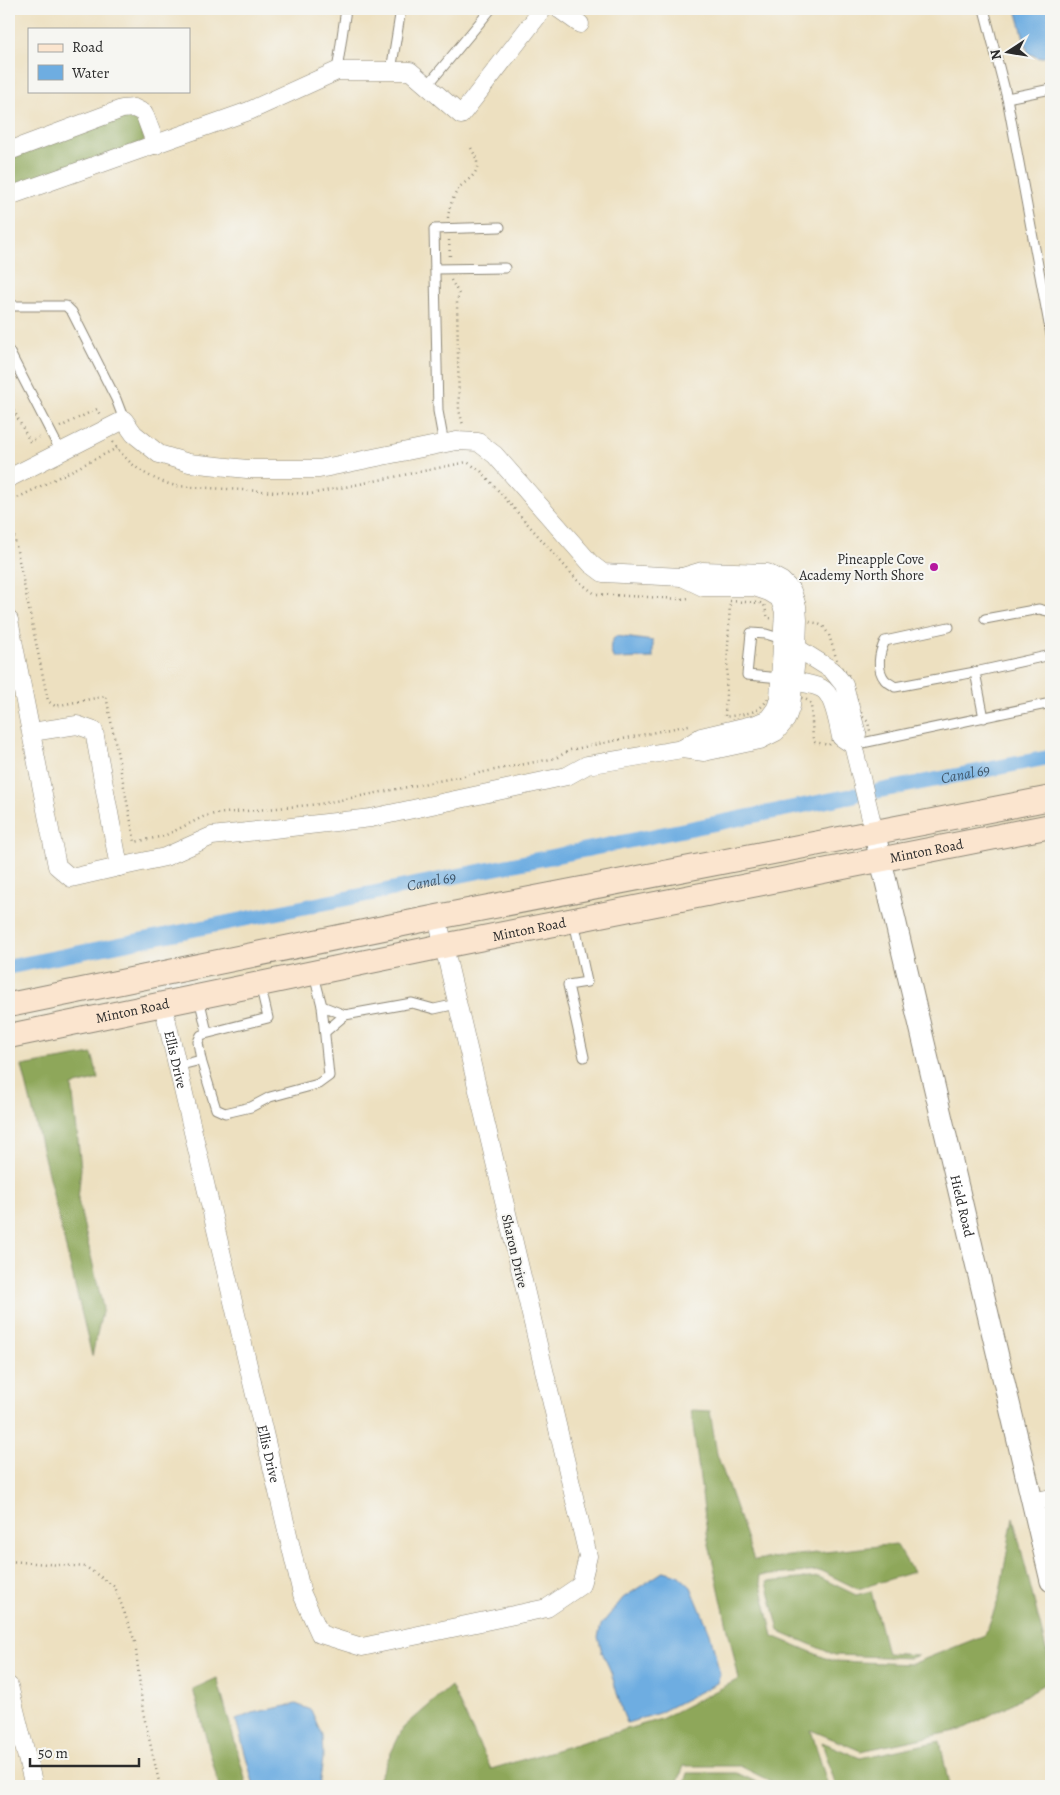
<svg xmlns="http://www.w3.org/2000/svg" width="1060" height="1795" font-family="Alegreya,serif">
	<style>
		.forest { fill: #8ea75a; stroke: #5c6942 }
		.water { fill: #6eade1; stroke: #4c6c86 }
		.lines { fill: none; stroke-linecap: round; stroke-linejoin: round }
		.canal { stroke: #6eade1; stroke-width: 15 }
		.service-casing { stroke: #8c8676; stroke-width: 11 }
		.minor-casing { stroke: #8c8676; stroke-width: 19 }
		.tertiary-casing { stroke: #8c8676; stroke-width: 23 }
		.secondary-casing { stroke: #8c8676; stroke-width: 26 }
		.path { stroke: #8c8676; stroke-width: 2.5; stroke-dasharray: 1 4; stroke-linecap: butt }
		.service { stroke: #fff; stroke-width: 9 }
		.minor { stroke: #fff; stroke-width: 18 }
		.tertiary { stroke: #fff; stroke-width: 21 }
		.secondary { stroke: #fbe5cf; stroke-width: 24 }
		.poi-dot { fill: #b5179e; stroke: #f6f6f2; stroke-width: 2 }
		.labels { text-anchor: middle; stroke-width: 4; stroke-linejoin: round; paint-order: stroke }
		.poi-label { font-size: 14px; fill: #2b2b2b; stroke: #f6f6f2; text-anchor: end }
		.street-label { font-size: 14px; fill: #2b2b2b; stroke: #f6f6f2 }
		.water-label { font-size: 15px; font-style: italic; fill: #42586b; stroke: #f6f6f2 }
	</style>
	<rect width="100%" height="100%" fill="#f6f6f2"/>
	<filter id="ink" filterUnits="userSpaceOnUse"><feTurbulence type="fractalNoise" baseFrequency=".02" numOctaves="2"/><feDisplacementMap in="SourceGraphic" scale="10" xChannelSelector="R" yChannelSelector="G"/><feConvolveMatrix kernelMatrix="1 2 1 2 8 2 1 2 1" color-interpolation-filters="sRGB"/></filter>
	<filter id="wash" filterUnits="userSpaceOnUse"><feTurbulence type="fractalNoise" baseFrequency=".0096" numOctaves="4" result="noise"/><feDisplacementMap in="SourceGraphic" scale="20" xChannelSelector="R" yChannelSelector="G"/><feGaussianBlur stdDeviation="1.12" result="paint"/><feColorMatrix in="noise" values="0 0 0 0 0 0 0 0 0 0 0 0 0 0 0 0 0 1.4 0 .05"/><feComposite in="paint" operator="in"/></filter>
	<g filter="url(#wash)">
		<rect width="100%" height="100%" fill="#ede0c0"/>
		<g class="forest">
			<polygon points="124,116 132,116 137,118 145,141 9,189 9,159"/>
			<polygon points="92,1054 99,1079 72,1086 81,1168 78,1200 103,1308 92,1356 22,1066"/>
			<polygon points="691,1410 710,1411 717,1454 754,1560 896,1544 913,1572 858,1589 821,1571 759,1576 773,1636 833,1661 912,1664 985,1635 999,1598 1013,1517 1051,1669 1051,1680 1006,1707 961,1730 861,1751 811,1730 828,1786 780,1786 740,1766 684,1766 676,1786 375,1786 403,1728 451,1686 491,1769 661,1719 739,1679 708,1540"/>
			<polygon points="819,1577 856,1595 871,1591 887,1653 918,1655 911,1658 835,1655 779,1631 767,1582"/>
			<polygon points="217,1678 247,1786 219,1786 193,1689"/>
			<polygon points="940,1741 949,1786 836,1786 822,1742 860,1758"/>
			<polygon points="688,1773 737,1773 765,1786 684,1786"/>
		</g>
		<g class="water">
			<polygon points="1016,9 1051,9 1051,55 1039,58 1028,53"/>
			<path d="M 616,636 L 653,641 L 653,658 L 614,659 C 609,651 609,643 616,636 Z"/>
			<polygon points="664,1571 678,1575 691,1587 710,1633 720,1675 717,1683 659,1713 627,1723 622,1711 611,1672 602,1652 598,1637 601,1625 623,1598"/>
			<polygon points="296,1704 311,1710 322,1735 323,1759 319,1786 254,1786 236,1720 252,1713"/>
		</g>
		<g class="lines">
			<g class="canal">
				<path id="s1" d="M 878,791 L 1051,757"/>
				<path id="s2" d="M 9,967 L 855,795"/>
			</g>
		</g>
	</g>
	<g filter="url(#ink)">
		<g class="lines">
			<g class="service-casing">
				<g id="service">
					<polyline points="984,9 1007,98 1051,335"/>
					<polyline points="337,71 346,9"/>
					<polyline points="391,71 401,9"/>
					<polyline points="427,86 491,9"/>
					<polyline points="1007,98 1051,89"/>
					<polyline points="435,269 505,268"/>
					<polyline points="9,306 66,306 72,312 116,399 124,420"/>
					<polyline points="9,351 61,452"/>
					<polyline points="444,444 438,411 434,229 500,227"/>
					<polyline points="985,619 1039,609 1051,612"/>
					<path d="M 949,627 L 885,641 C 879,653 876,669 885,680 C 888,683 893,685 895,687 L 975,672"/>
					<polyline points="780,678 747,675 751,633 766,634 782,639"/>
					<polyline points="984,718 975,672 1051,655"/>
					<polyline points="853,745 1051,703"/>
					<polyline points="574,921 587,982 568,985 584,1057"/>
					<polyline points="199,998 207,1032"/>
					<polyline points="322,1006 345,1015 412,1003 434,1009 457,1004"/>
					<polyline points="325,1032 345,1015"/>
					<polyline points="201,1060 198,1042 201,1035 268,1018 260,984"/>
					<polyline points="177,1066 201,1060 216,1109 225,1113 251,1107 270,1097 318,1084 329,1076 322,1006 314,975"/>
				</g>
			</g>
			<g class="minor-casing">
				<g id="minor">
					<polyline points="559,9 580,24"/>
					<polyline points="9,151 122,109 134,108 144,113 156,145"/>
					<polyline points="9,196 249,111 337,71 410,71 461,115 543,9"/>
					<polyline points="9,478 124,420 134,434 159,454 189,463 247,469 319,469 456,441 478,442 495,455 591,564 603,573 682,577"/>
					<polygon points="702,571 767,573 782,581 792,591 797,606 798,620 797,648 791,706 786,720 776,732 760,740 704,752 682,749 701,737 756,724 768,719 776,708 779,698 784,611 779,598 769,592 754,587 703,587 682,577"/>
					<polyline points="9,620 57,866 71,878 119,867 94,731 77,725 32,732"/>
					<polyline points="789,643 832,670 844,685 857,734 853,745 874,831"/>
					<path d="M 783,679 C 795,682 810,683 821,688 C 834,694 838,724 841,737 L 853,745"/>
					<polyline points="119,867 165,857 212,836 371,818 567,776 587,765 682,749"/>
					<path id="s3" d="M 163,1005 L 302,1594 L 320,1634 L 362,1647 L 547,1608 L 581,1585 L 588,1556 L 437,917"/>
					<polyline points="1033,1502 1051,1498"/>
					<polyline points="9,1686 34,1786"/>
				</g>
			</g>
			<g class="tertiary-casing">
				<g id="tertiary">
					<path id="s4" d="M 874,831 L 1051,1581"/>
				</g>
			</g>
			<g class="secondary-casing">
				<g id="secondary">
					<polyline points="9,1005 437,917 1051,798"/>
					<path id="s5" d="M 9,1036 L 443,946 L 1051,826"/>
				</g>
			</g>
			<g class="path">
				<path d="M 448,218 C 449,207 453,197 459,188 C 461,185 465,183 468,180 C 482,169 478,160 470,146"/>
				<polyline points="449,240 450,257"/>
				<polyline points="451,280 459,294 457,301 459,410 463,425"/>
				<polyline points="9,401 30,442 42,436"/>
				<polyline points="60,427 97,409 100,415"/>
				<path d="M 113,442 C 129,466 149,479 176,486 L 311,494 L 467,462 L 481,471 L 577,580 L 595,594 L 680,599 L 689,598"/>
				<polyline points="9,502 117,448"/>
				<polyline points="9,512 48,701 55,706 106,696 135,842 164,836 203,817 214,814 320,804 556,758 570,750 689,725"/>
				<path d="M 730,601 L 760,603 L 764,605 L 768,618 L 798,620 L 816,623 L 823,626 L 829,635 L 838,664 L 850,677 L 862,716 L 868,722 L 870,731 L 834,739 L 829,745 L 815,742 L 813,740 L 811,704 C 804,693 780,698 768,698 C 760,715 741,714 725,717 Z"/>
				<polyline points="9,1561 86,1567 115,1587 135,1642 143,1712 160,1786"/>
			</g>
			<use href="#service" class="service"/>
			<use href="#minor" class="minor"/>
			<use href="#tertiary" class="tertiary"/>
			<use href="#secondary" class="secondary"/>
		</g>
	</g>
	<circle class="poi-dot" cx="934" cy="567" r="5"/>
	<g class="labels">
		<g class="poi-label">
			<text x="924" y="564">Pineapple Cove<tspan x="924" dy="16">Academy North Shore</tspan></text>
		</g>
		<g class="street-label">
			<text dy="5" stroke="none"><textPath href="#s5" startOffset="936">Minton Road</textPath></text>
			<text dy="5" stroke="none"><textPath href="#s5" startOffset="531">Minton Road</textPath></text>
			<text dy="5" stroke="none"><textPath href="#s5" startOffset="126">Minton Road</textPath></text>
			<text dy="5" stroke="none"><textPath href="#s3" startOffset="56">Ellis Drive</textPath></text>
			<text dy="5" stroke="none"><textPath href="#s4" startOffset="385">Hield Road</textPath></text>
			<text transform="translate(515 1251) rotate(77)" y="5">Sharon Drive</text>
			<text dy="5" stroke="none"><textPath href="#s3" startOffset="461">Ellis Drive</textPath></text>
		</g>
		<g class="water-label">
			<text dy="5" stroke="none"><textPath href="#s1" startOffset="89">Canal 69</textPath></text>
			<text dy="5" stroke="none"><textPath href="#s2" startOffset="431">Canal 69</textPath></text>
		</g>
	</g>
	<rect width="1060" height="1795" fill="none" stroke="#f6f6f2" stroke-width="30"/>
	<rect x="28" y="28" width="162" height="65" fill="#f6f6f2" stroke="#a5a5a2"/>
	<rect x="38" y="44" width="25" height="8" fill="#fbe5cf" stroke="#a5a5a2"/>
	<text x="72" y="52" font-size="15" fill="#2b2b2b">Road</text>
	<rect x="38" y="65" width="25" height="15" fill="#6eade1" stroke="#a5a5a2"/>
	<text x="72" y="78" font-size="15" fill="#2b2b2b">Water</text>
	<g transform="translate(1008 52) rotate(258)" stroke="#f6f6f2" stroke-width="4" paint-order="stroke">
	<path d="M0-4L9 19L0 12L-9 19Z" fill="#2b2b2b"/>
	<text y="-8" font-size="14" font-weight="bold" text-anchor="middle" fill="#2b2b2b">N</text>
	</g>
	<path d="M30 1758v8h109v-8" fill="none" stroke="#2b2b2b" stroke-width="2.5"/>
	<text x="38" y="1758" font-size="15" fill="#2b2b2b" stroke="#f6f6f2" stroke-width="4" paint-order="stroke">50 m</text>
</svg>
